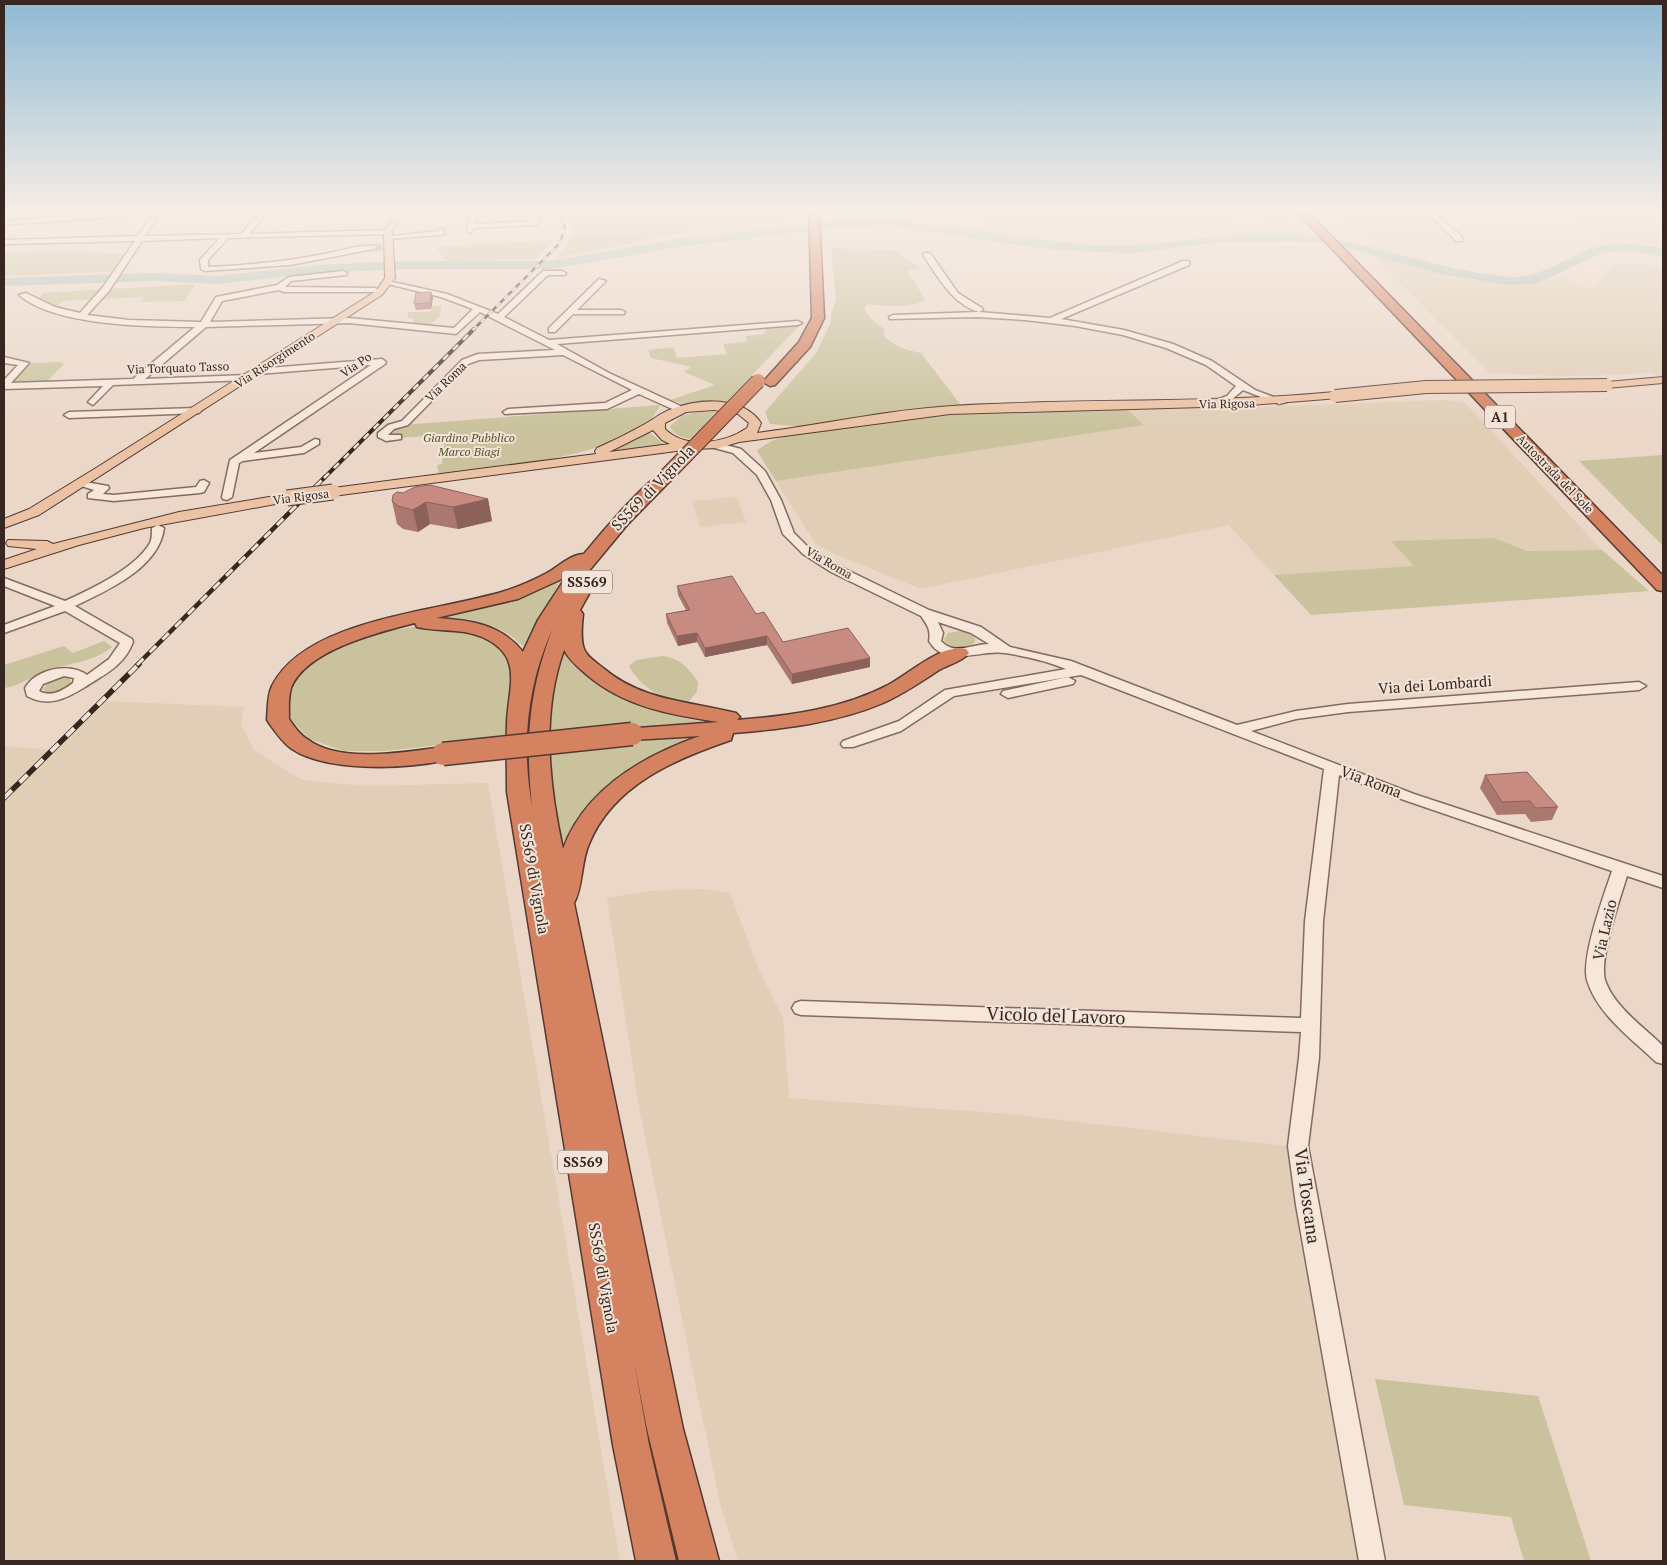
<svg xmlns="http://www.w3.org/2000/svg" width="1667" height="1565" font-family="'PT Serif',serif">
	<style>
		.farmland { fill: #e0ceb6 }
		.green { fill: #c9c29c }
		.lines { fill: none; stroke-linecap: round; stroke-linejoin: round }
		.river { fill: #a8c0b3; fill-rule: evenodd }
		.minor-tunnel { stroke: #c7b4a7; stroke-width: 8; stroke-dasharray: 8 4; stroke-linecap: butt }
		.minor-casing { stroke: #86695e; stroke-width: 3 }
		.major-casing { stroke: #543932; stroke-width: 2 }
		.highway-casing { stroke: #543932; stroke-width: 3 }
		.minor { fill: #f7e7db; fill-rule: evenodd }
		.major { fill: #ebc2a3; fill-rule: evenodd }
		.highway { fill: #d48260; fill-rule: evenodd }
		.rail-far3-casing { stroke: #382621; stroke-width: 2.5 }
		.rail-far2-casing { stroke: #382621; stroke-width: 4 }
		.rail-far1-casing { stroke: #382621; stroke-width: 4.5 }
		.rail-casing { stroke: #382621; stroke-width: 5.5 }
		.rail-far3 { stroke: #f3e4d7; stroke-width: 2; stroke-dasharray: 5.5; stroke-linecap: butt }
		.rail-far2 { stroke: #f3e4d7; stroke-width: 2.5; stroke-dasharray: 7; stroke-linecap: butt }
		.rail-far1 { stroke: #f3e4d7; stroke-width: 3; stroke-dasharray: 9; stroke-linecap: butt }
		.rail { stroke: #f3e4d7; stroke-width: 4; stroke-dasharray: 11; stroke-linecap: butt }
		.major-bridge-far1-casing { stroke: #543932; stroke-width: 14; stroke-linecap: butt }
		.major-bridge-casing { stroke: #543932; stroke-width: 17; stroke-linecap: butt }
		.highway-bridge-far1-casing { stroke: #543932; stroke-width: 16; stroke-linecap: butt }
		.highway-bridge-casing { stroke: #543932; stroke-width: 25; stroke-linecap: butt }
		.major-bridge-far1 { stroke: #ebc2a3; stroke-width: 12 }
		.major-bridge { stroke: #ebc2a3; stroke-width: 15 }
		.highway-bridge-far1 { stroke: #d48260; stroke-width: 14 }
		.highway-bridge { stroke: #d48260; stroke-width: 22 }
		.wall { fill: #ab786f }
		.shaded-wall { fill: #8b615a }
		.building { fill: #c78b81; stroke: #8b615a }
		.labels { text-anchor: middle; stroke-width: 4; stroke-linejoin: round; paint-order: stroke }
		.far-street-label { font-size: 12px; fill: #382621; stroke: #f3e4d7 }
		.far-park-label { font-size: 12px; font-style: italic; fill: #525229; stroke: #f3e4d7 }
		.shield { fill: #f3e4d7; stroke: #705f58; stroke-width: 1 }
		.shield-label { font-size: 14px; font-weight: bold; fill: #382621 }
		.street-label { font-size: 15px; fill: #382621; stroke: #f3e4d7 }
		.near-street-label { font-size: 18px; fill: #382621; stroke: #f3e4d7 }
	</style>
	<rect width="100%" height="100%" fill="#ebd7c8"/>
	<g class="farmland">
		<polygon points="912,211 1287,211 1298,225 1245,223 1160,230 1150,233 1125,235 1080,235 1017,231"/>
		<polygon points="1321,211 1663,211 1663,247 1624,240 1597,238 1563,216 1435,214 1469,253 1438,252 1350,234"/>
		<polygon points="1368,252 1485,280 1531,284 1563,277 1592,289 1613,264 1634,263 1663,266 1663,379 1651,372 1618,375 1557,376 1490,373"/>
		<polygon points="1444,400 1465,403 1602,550 1527,551 1494,538 1392,541 1415,566 1274,575 1229,525 921,589 834,554 815,543 776,481 1144,424 1123,405 1219,405 1222,408"/>
		<polygon points="737,497 746,522 700,527 692,501"/>
		<polygon points="103,701 244,707 241,724 254,750 302,780 364,786 488,783 620,1561 4,1561 4,746 55,750"/>
		<polygon points="700,889 730,893 759,970 783,1018 789,1098 1009,1114 1294,1147 1370,1561 738,1561 720,1504 640,1114 607,898 648,891"/>
	</g>
	<g class="green">
		<polygon points="560,211 801,211 804,218 714,226 557,258 570,240 573,228"/>
		<polygon points="553,240 536,259 451,261 443,257 436,247"/>
		<path d="M 831,248 L 893,250 L 918,266 L 920,269 L 907,271 L 926,300 C 906,309 888,306 867,304 L 864,309 L 871,319 L 884,329 L 884,336 C 895,347 906,350 921,353 L 963,408 L 1123,405 L 1144,425 L 776,481 L 757,451 C 776,433 806,433 831,429 L 770,424 L 765,412 L 816,353 L 831,322 L 831,315 L 836,299 Z"/>
		<polygon points="75,251 127,254 118,271 4,276 4,252"/>
		<polygon points="196,284 184,301 140,302 144,297 63,301 55,308 39,301 42,293"/>
		<polygon points="432,306 441,306 440,316 428,326 412,324 414,321 413,318 408,318 408,312 431,312"/>
		<polygon points="799,326 724,404 687,405 670,400 715,385 684,372 691,367 651,358 648,350 674,347 677,358 727,354 723,344 745,342 748,340 745,336 764,334 767,327"/>
		<polygon points="61,362 64,364 45,383 9,384 31,363"/>
		<path d="M 660,405 C 639,458 490,467 439,474 L 437,465 L 442,464 L 445,435 L 394,438 L 387,435 L 402,425 Z"/>
		<path d="M 702,412 L 716,412 L 690,439 C 681,437 673,435 670,426 L 683,415 Z"/>
		<polygon points="645,433 650,433 667,446 602,453"/>
		<polygon points="1663,455 1663,546 1579,461"/>
		<polygon points="1494,538 1527,551 1602,550 1649,591 1311,615 1274,575 1414,566 1391,541"/>
		<path d="M 567,572 L 554,592 L 527,651 C 501,618 458,618 420,619 Z"/>
		<path d="M 419,626 C 452,628 505,628 513,669 C 516,680 507,724 505,738 L 385,751 L 344,751 L 309,739 L 289,717 C 289,709 287,698 290,690 C 309,645 377,632 419,626 Z"/>
		<path d="M 961,631 L 974,636 L 975,642 C 966,650 952,649 944,640 L 948,633 Z"/>
		<path d="M 104,641 L 112,647 C 93,662 72,663 50,669 C 33,674 22,686 4,688 L 4,665 L 64,646 L 73,653 Z"/>
		<path d="M 565,645 C 575,659 585,676 600,686 C 631,707 670,716 706,722 L 549,734 L 553,688 Z"/>
		<path d="M 662,656 C 680,658 688,668 698,682 L 697,692 L 688,702 C 664,702 640,687 629,666 L 637,660 Z"/>
		<path d="M 60,678 L 69,678 L 72,684 C 63,690 54,696 43,690 L 47,683 Z"/>
		<polygon points="704,734 640,764 564,856 548,752"/>
		<polygon points="1375,1379 1538,1396 1591,1561 1524,1561 1511,1517 1404,1505"/>
	</g>
	<g class="lines">
		<path class="river" d="M 890,220 C 921,224 953,227 984,231 C 1034,238 1083,248 1134,245 C 1188,243 1241,229 1295,234 C 1368,240 1435,270 1508,277 C 1541,280 1566,256 1596,247 C 1618,240 1641,245 1663,248 L 1663,256 L 1633,251 L 1604,252 L 1536,284 L 1509,285 L 1436,273 L 1333,244 L 1292,241 L 1212,243 L 1134,253 L 1096,252 L 1038,248 L 890,226 L 842,227 L 678,247 L 551,269 L 403,269 L 320,273 L 217,284 L 155,281 L 4,286 L 4,278 L 155,273 L 217,276 L 320,265 L 403,261 L 551,261 L 678,239 L 842,221 Z"/>
		<polyline class="minor-tunnel" points="375,248 383,247"/>
		<g class="minor-casing">
			<g id="minor">
				<path d="M 131,211 L 164,211 L 160,213 L 145,236 L 241,234 L 262,211 L 269,211 L 249,234 L 388,230 L 391,232 L 388,234 L 228,238 L 208,260 L 208,267 C 251,265 292,261 334,252 C 345,250 369,242 379,248 L 290,265 L 205,271 L 201,269 L 200,260 L 220,238 L 142,241 L 109,291 L 87,315 L 129,320 L 201,322 L 216,297 L 277,285 L 289,277 L 343,271 L 347,273 L 346,275 L 291,281 L 285,287 L 375,288 L 379,290 L 375,292 L 284,292 L 279,290 L 222,301 L 210,322 L 349,318 L 454,328 L 473,309 L 441,297 L 384,283 L 388,281 L 447,294 L 498,314 L 543,271 L 562,271 L 566,273 L 565,275 L 548,275 L 504,317 L 549,340 L 798,321 L 802,323 L 798,325 L 557,344 L 609,373 L 685,408 L 685,412 L 679,412 L 639,394 L 607,409 L 505,414 L 503,412 L 508,409 L 605,403 L 632,390 L 563,355 L 479,360 L 468,364 L 408,425 L 394,429 L 388,435 L 401,435 L 401,439 L 386,441 L 378,437 L 378,433 L 388,425 L 402,421 L 462,360 L 478,354 L 555,350 L 480,312 L 456,334 L 349,323 L 206,327 L 145,379 L 247,375 L 250,376 L 250,380 L 113,385 L 93,405 L 88,402 L 103,386 L 4,389 L 4,380 L 18,365 L 4,363 L 4,357 L 29,363 L 11,383 L 133,379 L 195,327 C 150,327 54,326 19,295 L 26,293 L 55,307 L 80,313 L 103,287 L 135,241 L 4,244 L 4,240 L 138,236 L 153,214 L 4,225 L 4,221 Z"/>
				<polygon points="470,211 476,211 475,224 533,221 534,211 540,211 539,223 536,225 474,228 470,233 467,231"/>
				<polygon points="1426,211 1433,211 1462,237 1462,241 1456,241"/>
				<polygon points="442,228 445,233 442,235 387,239 383,237 439,231"/>
				<path d="M 924,253 L 930,253 L 958,293 L 982,308 L 983,310 L 979,312 L 1050,318 L 1183,261 L 1189,261 L 1189,265 L 1061,319 L 1124,330 L 1173,344 L 1212,361 L 1255,390 L 1287,402 L 1279,404 L 1243,390 L 1230,401 L 1211,406 L 1211,402 L 1227,396 L 1236,386 L 1206,365 L 1166,348 L 1123,335 L 1075,326 L 1025,320 L 977,317 L 890,319 L 889,317 L 893,315 L 979,312 C 952,304 938,277 923,255 Z"/>
				<polygon points="599,279 606,281 577,310 621,310 625,312 624,314 573,314 555,332 549,332 549,328"/>
				<polygon points="382,359 386,362 385,364 254,453 301,447 315,439 319,440 319,444 304,453 243,461 239,463 232,497 227,500 223,499 222,497 230,460 371,365 258,374 253,371 255,369"/>
				<polygon points="196,408 201,411 199,413 69,418 64,415 69,412"/>
				<path d="M 715,442 L 741,449 L 765,471 L 781,500 L 794,533 L 811,550 L 839,566 L 929,610 L 981,627 L 1010,647 L 1071,661 L 1237,725 L 1296,711 L 1348,704 L 1639,682 L 1646,686 L 1639,690 L 1348,712 L 1296,719 L 1251,731 L 1414,794 L 1663,876 L 1663,888 L 1627,876 C 1620,899 1599,958 1605,980 C 1614,1007 1644,1027 1663,1046 L 1663,1064 L 1656,1062 C 1632,1039 1597,1014 1587,980 C 1581,957 1604,895 1612,871 L 1404,800 L 1339,775 L 1323,921 L 1319,1058 L 1308,1146 L 1385,1561 L 1359,1561 L 1296,1205 L 1288,1146 L 1299,1058 L 1301,1032 L 801,1015 L 795,1013 L 792,1008 L 795,1003 L 801,1001 L 1301,1018 L 1305,921 L 1324,769 L 1081,675 L 954,696 L 901,731 L 853,747 L 843,747 L 841,744 L 843,741 L 899,721 L 945,690 L 1066,669 C 1047,661 1024,656 1005,653 C 980,649 945,669 929,641 C 931,629 927,625 921,616 L 831,572 L 803,554 L 783,534 L 771,500 L 757,475 L 733,453 L 711,447 L 710,445 ZM 938,622 L 971,633 L 989,644 C 972,644 955,656 941,641 L 943,633 Z"/>
				<polygon points="204,480 209,483 204,492 200,493 114,501 88,498 88,494 94,490 75,484 80,481 108,486 109,488 103,494 114,495 196,487 200,481"/>
				<path d="M 158,525 L 164,528 C 159,568 108,590 75,606 L 132,639 L 133,642 C 124,666 105,674 85,687 C 67,698 49,708 27,696 L 25,688 C 36,669 69,662 87,675 L 109,659 L 120,643 L 65,611 L 4,633 L 4,625 L 55,606 L 4,586 L 4,578 L 65,601 C 91,589 135,569 150,543 C 152,539 152,533 152,528 ZM 64,676 L 74,678 L 73,683 C 64,690 51,698 39,691 L 43,684 Z"/>
				<polygon points="1068,677 1075,681 1073,684 1008,698 1001,694 1003,691"/>
			</g>
		</g>
		<g class="major-casing">
			<g id="major">
				<polygon points="396,211 404,211 392,232 395,278 382,295 39,515 4,528 4,519 29,509 96,468 376,291 385,278 384,232"/>
				<polygon points="1663,377 1663,383 1607,388 1601,385 1607,382"/>
				<path d="M 1335,392 L 1341,396 L 1339,398 L 1239,406 L 950,414 L 739,442 L 719,448 L 692,449 L 333,496 L 326,492 L 333,488 L 596,454 L 595,451 L 597,448 C 613,441 629,433 645,424 C 654,419 662,412 672,409 C 699,398 744,396 761,423 L 757,433 C 822,425 886,410 952,406 C 1080,398 1208,404 1335,392 ZM 714,410 L 738,414 L 749,423 L 747,428 C 725,443 686,450 665,429 L 665,423 L 686,412 ZM 653,430 L 662,440 L 670,444 L 609,452 Z"/>
				<polygon points="287,494 292,495 294,498 292,501 144,528 79,545 4,569 4,560 37,549 8,546 6,543 8,540 47,541 53,544 179,512"/>
			</g>
		</g>
		<g class="highway-casing">
			<g id="highway">
				<polygon points="809,211 819,211 824,318 810,347 775,385 770,386 763,382 799,342 812,318"/>
				<polygon points="1296,211 1307,211 1663,576 1663,591 1657,590"/>
				<path d="M 665,472 L 673,477 L 671,480 L 627,525 L 583,578 L 592,579 L 595,583 L 580,610 L 583,614 C 582,625 580,638 584,649 C 587,657 596,662 603,668 C 642,701 688,701 736,713 L 740,717 L 737,720 C 789,716 842,709 888,685 C 909,674 942,643 966,649 L 969,653 C 963,661 948,665 939,670 C 921,682 903,694 883,703 C 836,723 783,729 733,733 L 731,740 C 675,759 613,785 589,844 C 581,861 583,888 574,903 L 683,1429 L 719,1561 L 679,1561 L 647,1429 L 634,1362 L 649,1445 L 676,1561 L 636,1561 L 613,1445 L 507,792 C 507,769 506,746 507,723 C 508,687 525,656 482,637 C 461,628 438,632 417,627 L 415,623 C 379,632 306,650 291,688 C 288,698 289,709 289,719 C 294,726 299,734 307,739 C 339,764 405,752 443,747 L 451,749 L 454,754 L 451,759 C 410,769 328,773 292,749 C 282,742 274,730 267,720 C 268,709 267,696 272,686 C 306,618 439,612 505,591 C 520,586 534,580 547,573 C 558,567 571,554 584,554 C 597,538 648,477 665,472 ZM 566,577 L 538,620 L 523,652 C 501,624 470,620 436,618 L 518,599 ZM 553,628 C 529,690 525,740 532,806 C 521,745 527,684 553,628 ZM 564,650 C 570,661 578,667 587,675 C 624,707 672,715 719,722 L 624,729 L 621,734 L 624,739 L 632,740 L 700,736 C 643,756 585,789 563,849 C 549,785 541,713 564,650 Z"/>
			</g>
		</g>
		<use href="#minor" class="minor"/>
		<use href="#major" class="major"/>
		<use href="#highway" class="highway"/>
		<g class="rail-far3-casing">
			<polyline id="rail-far3" points="473,330 560,243 565,227 557,211"/>
		</g>
		<g class="rail-far2-casing">
			<polyline id="rail-far2" points="324,478 474,329"/>
		</g>
		<g class="rail-far1-casing">
			<polyline id="rail-far1" points="137,665 325,477"/>
		</g>
		<g class="rail-casing">
			<polyline id="rail" points="4,798 139,664"/>
		</g>
		<use href="#rail-far3" class="rail-far3"/>
		<use href="#rail-far2" class="rail-far2"/>
		<use href="#rail-far1" class="rail-far1"/>
		<use href="#rail" class="rail"/>
		<g class="major-bridge-far1-casing">
			<polyline id="major-bridge-far1" points="1335,396 1426,387 1607,385"/>
		</g>
		<g class="major-bridge-casing">
			<polyline id="major-bridge" points="287,498 333,492"/>
		</g>
		<g class="highway-bridge-far1-casing">
			<polyline id="highway-bridge-far1" points="665,477 758,381"/>
		</g>
		<g class="highway-bridge-casing">
			<polyline id="highway-bridge" points="443,754 632,734"/>
		</g>
		<use href="#major-bridge-far1" class="major-bridge-far1"/>
		<use href="#major-bridge" class="major-bridge"/>
		<use href="#highway-bridge-far1" class="highway-bridge-far1"/>
		<use href="#highway-bridge" class="highway-bridge"/>
	</g>
	<g class="wall">
		<polygon points="431,292 433,298 431,309 416,310 414,304"/>
		<polygon points="403,493 488,499 492,521 458,529 430,524 418,532 403,529 397,524 392,501"/>
		<polygon points="677,586 756,614 783,642 870,667 792,684 767,645 705,657 697,642 678,646 667,623 666,614 686,610 678,595"/>
		<polygon points="1485,775 1558,807 1552,820 1531,822 1525,814 1497,815 1480,788"/>
	</g>
	<g class="shaded-wall">
		<polygon points="431,292 433,298 431,309 430,303"/>
		<polygon points="488,499 492,521 458,529 453,507"/>
		<polygon points="426,502 430,524 418,532 413,510"/>
		<polygon points="697,633 697,642 678,646 677,636"/>
		<polygon points="767,636 767,645 705,657 705,648"/>
		<polygon points="870,658 870,667 792,684 792,674"/>
	</g>
	<g class="building">
		<polygon points="431,292 430,303 414,304 416,293"/>
		<polygon points="430,485 488,499 453,507 426,502 413,510 398,506 392,501 393,495 397,492 403,493 415,487"/>
		<polygon points="732,576 756,614 764,612 783,642 848,628 870,658 792,674 767,636 705,648 697,633 677,636 666,614 690,610 677,586"/>
		<polygon points="1527,772 1558,807 1536,808 1530,801 1502,802 1485,775"/>
	</g>
	<linearGradient id="sky" x2="0" y2="1"><stop stop-color="#8eb9d3"/><stop offset="0.49" stop-color="#f6ede6"/><stop offset="1" stop-color="#f6ede6" stop-opacity="0"/></linearGradient>
	<rect width="1667" height="430" fill="url(#sky)"/>
	<g class="labels">
		<g class="far-street-label">
			<text transform="translate(275 360) rotate(-33)" y="4">Via Risorgimento</text>
			<text transform="translate(356 365) rotate(-34)" y="4">Via Po</text>
			<text transform="translate(178 368) rotate(-2)" y="4">Via Torquato Tasso</text>
			<text transform="translate(446 382) rotate(-44)" y="4">Via Roma</text>
			<text transform="translate(1227 404) rotate(-1)" y="4">Via Rigosa</text>
			<text transform="translate(1555 474) rotate(46)" y="4">Autostrada del Sole</text>
			<text transform="translate(301 497) rotate(-7)" y="4">Via Rigosa</text>
			<text transform="translate(829 563) rotate(30)" y="4">Via Roma</text>
		</g>
		<g class="far-park-label">
			<text x="469" y="442">Giardino Pubblico<tspan x="469" dy="14">Marco Biagi</tspan></text>
		</g>
		<g class="shield">
			<rect x="1485" y="405.5" width="30" height="23" rx="4"/>
			<rect x="562" y="570.5" width="50" height="23" rx="4"/>
			<rect x="558" y="1150.5" width="50" height="23" rx="4"/>
		</g>
		<g class="shield-label">
			<text x="1500" y="422">A1</text>
			<text x="587" y="587">SS569</text>
			<text x="583" y="1167">SS569</text>
		</g>
		<g class="street-label">
			<text transform="translate(653 488) rotate(-46)" y="5">SS569 di Vignola</text>
			<text transform="translate(1435 685) rotate(-4)" y="5">Via dei Lombardi</text>
			<text transform="translate(1371 782) rotate(21)" y="5">Via Roma</text>
			<text transform="translate(534 879) rotate(80)" y="5">SS569 di Vignola</text>
			<text transform="translate(1605 930) rotate(-77)" y="5">Via Lazio</text>
			<text transform="translate(603 1278) rotate(80)" y="5">SS569 di Vignola</text>
		</g>
		<g class="near-street-label">
			<text transform="translate(1056 1016) rotate(2)" y="6">Vicolo del Lavoro</text>
			<text transform="translate(1307 1196) rotate(82)" y="6">Via Toscana</text>
		</g>
	</g>
	<rect width="1667" height="1565" fill="none" stroke="#382621" stroke-width="10"/>
</svg>
